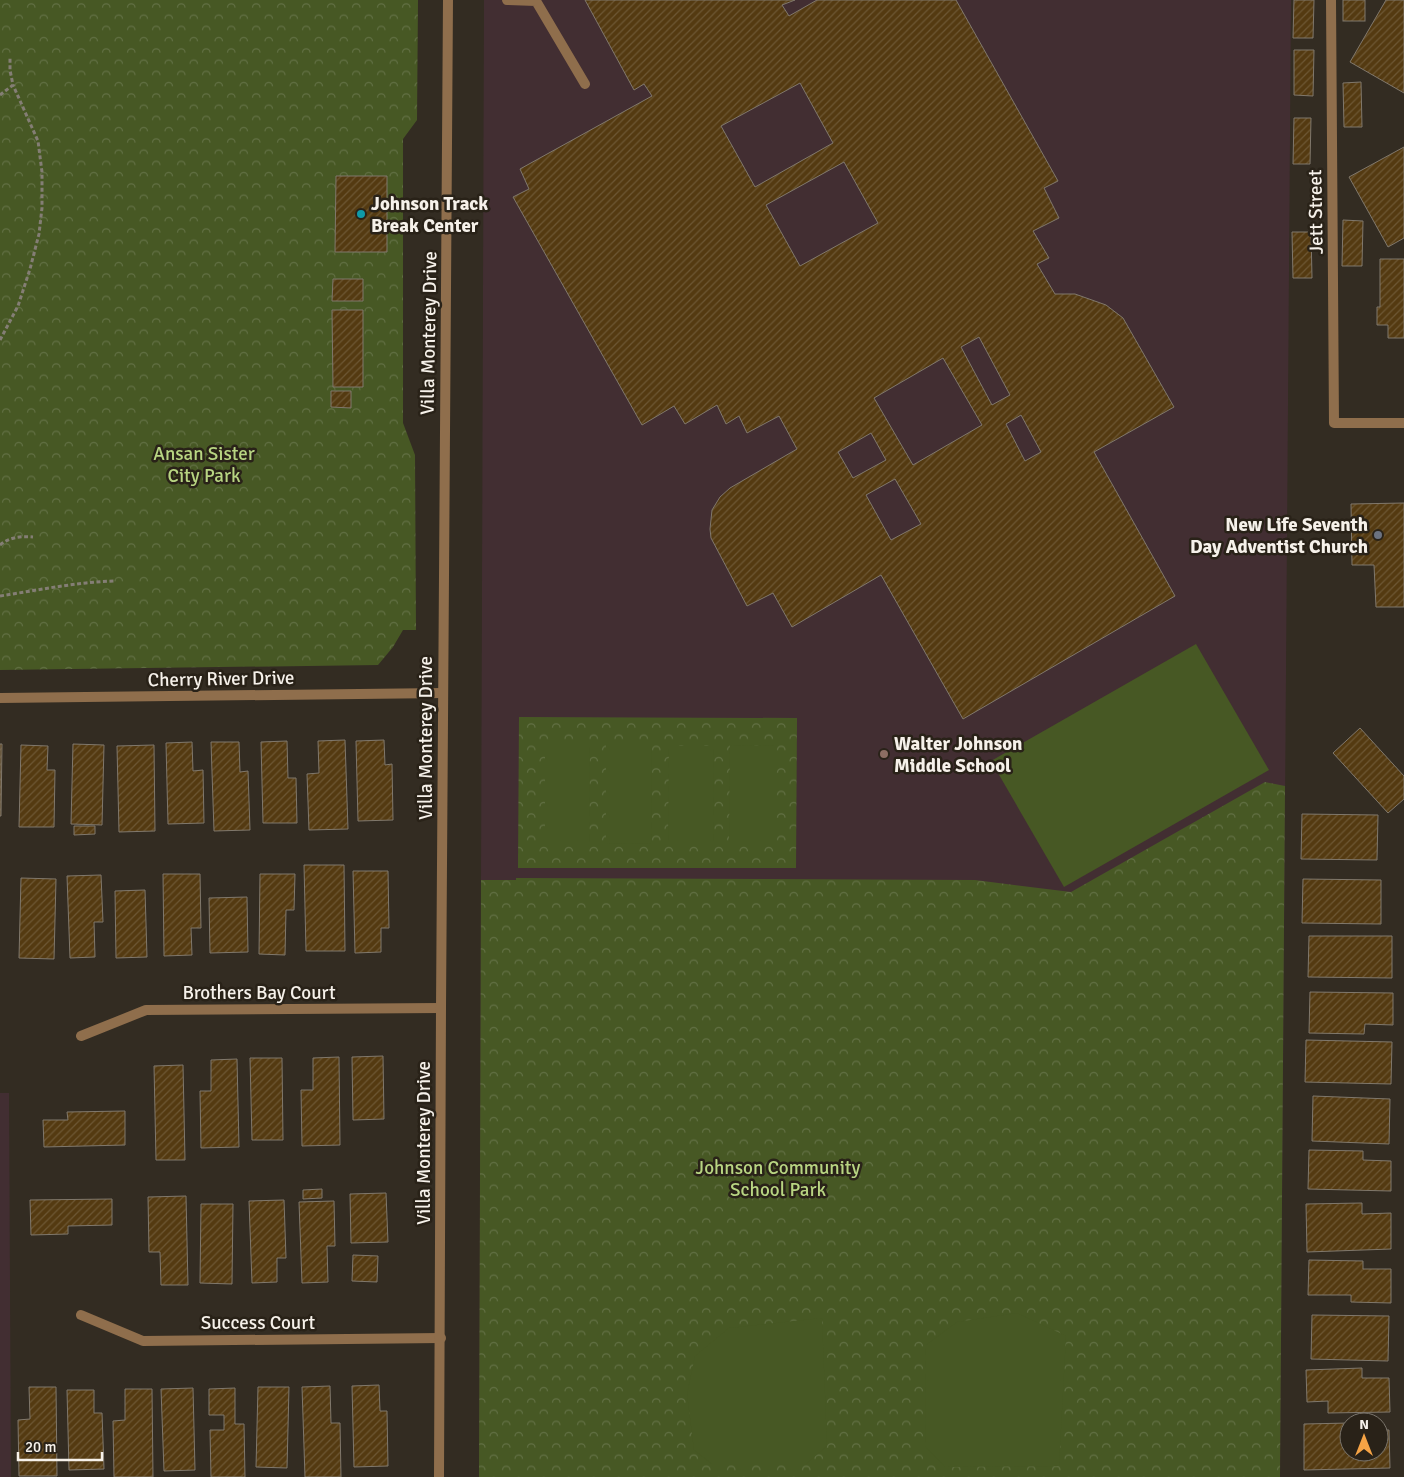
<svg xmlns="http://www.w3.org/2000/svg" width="1404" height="1477" font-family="Signika,sans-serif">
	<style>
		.education { fill: #422e32 }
		.park { fill: url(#park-crowns) }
		.pitch { fill: #475824 }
		.building { fill: url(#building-hatch); stroke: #80786c; fill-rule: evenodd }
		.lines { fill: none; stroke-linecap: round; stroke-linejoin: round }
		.path { stroke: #847e75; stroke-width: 3; stroke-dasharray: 4 2.5; stroke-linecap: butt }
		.lane { stroke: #8f6e4c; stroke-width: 10 }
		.street { stroke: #8f6e4c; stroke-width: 10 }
		.culture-dot { fill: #0f9aa8; stroke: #292218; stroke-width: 2 }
		.worship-dot { fill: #6b7280; stroke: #292218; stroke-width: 2 }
		.education-dot { fill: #8d6e63; stroke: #292218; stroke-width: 2 }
		.labels { text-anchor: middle; stroke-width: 5; stroke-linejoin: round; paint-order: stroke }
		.poi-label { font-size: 19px; font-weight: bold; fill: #f6f1ea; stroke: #292218; text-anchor: start }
		.street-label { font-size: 19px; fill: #f6f1ea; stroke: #292218 }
		.park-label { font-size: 19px; fill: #b8d582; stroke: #292218 }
	</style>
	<defs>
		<pattern id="park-crowns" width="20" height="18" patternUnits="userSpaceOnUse" patternTransform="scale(1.25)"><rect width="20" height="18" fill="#475824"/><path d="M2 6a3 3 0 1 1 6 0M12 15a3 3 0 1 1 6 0" fill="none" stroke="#627044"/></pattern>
		<pattern id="building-hatch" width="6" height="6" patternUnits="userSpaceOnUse" patternTransform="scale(1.25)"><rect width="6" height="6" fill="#543a11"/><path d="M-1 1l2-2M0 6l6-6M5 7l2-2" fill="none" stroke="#6d5734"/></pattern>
	</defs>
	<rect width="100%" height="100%" fill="#332c22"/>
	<g class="education">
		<polygon points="484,0 1291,0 1280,1477 479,1477"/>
		<polygon points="0,1093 9,1093 11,1477 0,1477"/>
	</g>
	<g class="park">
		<polygon points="0,0 418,0 417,120 403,139 403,423 415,455 416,630 403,630 393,647 378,665 0,670"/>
		<polygon points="519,717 797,718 796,868 518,868"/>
		<polygon points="1265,782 1285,786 1280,1477 479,1477 481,880 516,880 516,878 975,880 1071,892"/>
	</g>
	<g class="pitch">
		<polygon points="1196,644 1269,770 1064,887 991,761"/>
		<polygon points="545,745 590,745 589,844 545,844"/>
		<polygon points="606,745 652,745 651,844 606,843"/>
		<polygon points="730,745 775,746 775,844 729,844"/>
		<polygon points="669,746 714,746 713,844 668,844"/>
		<polygon points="1017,1313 1066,1336 1059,1466 945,1467 925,1446 926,1345 957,1322"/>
		<polygon points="822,1318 827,1446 806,1464 712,1464 694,1450 687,1394 695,1356 729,1328"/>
	</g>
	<g class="building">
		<path d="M 585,0 L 795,0 L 782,5 L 789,16 L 817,0 L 956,0 L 1058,181 L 1044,188 L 1059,218 L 1033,231 L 1049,258 L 1037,264 L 1055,294 L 1075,294 L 1106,305 L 1123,318 L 1174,407 L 1094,452 L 1175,596 L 963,719 L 881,575 L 792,627 L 773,593 L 747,606 L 711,538 L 710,529 L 712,510 L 720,497 L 730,488 L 797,449 L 779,416 L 747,433 L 739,416 L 726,424 L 717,405 L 685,424 L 674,406 L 642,425 L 513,197 L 529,189 L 520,169 L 652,96 L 644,84 L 634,90 ZM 800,83 L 833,143 L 755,187 L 721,126 ZM 844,162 L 878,223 L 800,266 L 766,205 ZM 979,337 L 1010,395 L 992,405 L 961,347 ZM 943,358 L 982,425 L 913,465 L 874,398 ZM 1021,415 L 1041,452 L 1025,461 L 1006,424 ZM 871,433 L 886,460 L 853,478 L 838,452 ZM 895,479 L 921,524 L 891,540 L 866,495 Z"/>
		<polygon points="1294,0 1314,0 1313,38 1293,38"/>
		<rect x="1343" y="0" width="22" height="21"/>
		<polygon points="1386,0 1404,0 1404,93 1350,62"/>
		<polygon points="1294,50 1314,50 1313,96 1294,95"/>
		<polygon points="1361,82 1362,127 1344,127 1343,83"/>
		<polygon points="1294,118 1311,118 1310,164 1293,164"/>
		<polygon points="1404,147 1404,238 1388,247 1349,177"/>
		<polygon points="336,176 387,176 387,252 335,252"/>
		<polygon points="1343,220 1363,221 1362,266 1342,266"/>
		<polygon points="1292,232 1311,232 1312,278 1293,278"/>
		<polygon points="1380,259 1404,259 1404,338 1388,338 1388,325 1377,325 1377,307 1380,307"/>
		<polygon points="333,279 363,279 363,301 332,301"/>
		<polygon points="332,310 363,310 363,387 333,387"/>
		<polygon points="331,391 351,391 351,408 331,407"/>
		<polygon points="1404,503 1404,607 1376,607 1374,565 1352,565 1351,504"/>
		<polygon points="1360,728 1404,776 1404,799 1388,813 1333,753"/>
		<polygon points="345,740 348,829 309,830 307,774 319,773 318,741"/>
		<polygon points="384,740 385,765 392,764 393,820 358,821 356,741"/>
		<polygon points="287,741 288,778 296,778 297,823 263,823 261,742"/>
		<polygon points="192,742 193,771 203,770 204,823 168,824 166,743"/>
		<polygon points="211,742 239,742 240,772 248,771 250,830 214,831"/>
		<polygon points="0,744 2,744 1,816 0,816"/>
		<polygon points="73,744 104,745 102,825 71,824"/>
		<polygon points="21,745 48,746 47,770 55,770 54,827 19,827"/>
		<polygon points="154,745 155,831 119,832 117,746"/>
		<polygon points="1302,814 1378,815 1377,860 1301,859"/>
		<polygon points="74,826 95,826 95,834 74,835"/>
		<polygon points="304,865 344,865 345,951 306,951"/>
		<polygon points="353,871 388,871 389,928 381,928 381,952 355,953"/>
		<polygon points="163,874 200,874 201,928 191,928 192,955 164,956"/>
		<polygon points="260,874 295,874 294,910 286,910 285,955 259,954"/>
		<polygon points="101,875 103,922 94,922 95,957 70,958 67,876"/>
		<polygon points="21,878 56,879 54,959 19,958"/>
		<polygon points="1303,879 1381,880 1381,924 1302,923"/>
		<polygon points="145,890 147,957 116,958 115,891"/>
		<polygon points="247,897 248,952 210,953 209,898"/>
		<polygon points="1309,936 1392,936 1392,978 1308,977"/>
		<polygon points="1310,992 1393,993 1393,1025 1365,1024 1364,1034 1309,1033"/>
		<polygon points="1306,1040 1392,1042 1391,1084 1305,1082"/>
		<polygon points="383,1056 384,1119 353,1120 352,1057"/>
		<polygon points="339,1057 340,1145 302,1146 301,1090 313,1090 313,1058"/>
		<polygon points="250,1058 282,1058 283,1140 252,1140"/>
		<polygon points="237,1059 239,1147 201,1148 200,1091 211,1091 211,1060"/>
		<polygon points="183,1065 185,1160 156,1160 154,1066"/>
		<polygon points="1313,1096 1390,1099 1389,1144 1312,1141"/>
		<polygon points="125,1111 125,1145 44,1147 43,1120 68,1120 67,1112"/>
		<polygon points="1309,1150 1363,1151 1363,1160 1391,1161 1391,1191 1308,1189"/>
		<polygon points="322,1189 322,1198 303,1199 303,1190"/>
		<polygon points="386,1193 388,1242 351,1243 350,1194"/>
		<polygon points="186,1196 188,1285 161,1285 160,1252 149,1252 148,1197"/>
		<polygon points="112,1199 112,1225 68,1226 68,1234 31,1235 30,1200"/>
		<polygon points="284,1200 286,1258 277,1258 277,1282 252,1283 249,1201"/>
		<polygon points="334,1201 335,1246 327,1246 328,1282 302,1283 299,1202"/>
		<polygon points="1362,1203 1362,1214 1391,1213 1391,1249 1307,1252 1306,1204"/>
		<polygon points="201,1204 233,1204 232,1284 200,1283"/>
		<polygon points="353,1255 378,1256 377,1282 352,1281"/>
		<polygon points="1309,1260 1363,1261 1363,1269 1391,1269 1391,1303 1351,1302 1351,1295 1308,1295"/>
		<polygon points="1312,1315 1389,1316 1388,1361 1311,1359"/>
		<polygon points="1362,1368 1362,1378 1389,1378 1390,1412 1328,1413 1328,1401 1307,1402 1306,1370"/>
		<polygon points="379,1385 380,1411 387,1411 388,1466 354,1467 352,1386"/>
		<polygon points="330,1386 331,1423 340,1423 341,1477 305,1477 302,1387"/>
		<polygon points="29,1387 56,1387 57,1476 19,1476 18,1420 30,1419"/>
		<polygon points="258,1387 289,1387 287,1468 256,1467"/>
		<polygon points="193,1388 195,1470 164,1471 161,1389"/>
		<polygon points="235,1388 235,1424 244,1424 245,1477 211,1477 210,1430 224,1430 224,1415 209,1415 209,1389"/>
		<polygon points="125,1389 152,1389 153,1477 114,1477 113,1421 125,1420"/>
		<polygon points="67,1390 94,1390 94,1413 102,1413 104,1469 69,1470"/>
		<polygon points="1349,1423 1349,1452 1379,1452 1379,1430 1389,1430 1390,1468 1304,1470 1304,1424"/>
	</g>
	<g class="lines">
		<g class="path">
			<polyline points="0,95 13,85 10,70 10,58"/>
			<polyline points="0,340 18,306 30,269 39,234 42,208 42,172 38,141 13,85"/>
			<path d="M 0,545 C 10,537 20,536 33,537"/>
			<path d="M 0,596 C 39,590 77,582 116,581"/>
		</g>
		<polyline class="lane" points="507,0 536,1 585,84"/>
		<g class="street">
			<polyline points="1331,0 1334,423 1404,423"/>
			<polyline points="0,698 443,693"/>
			<polyline points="81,1036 146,1010 441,1008"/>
			<polyline points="81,1315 143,1341 441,1338"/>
			<polyline points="439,1477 441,1008 448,0"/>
		</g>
	</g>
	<circle class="culture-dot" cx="361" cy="214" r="5"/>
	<circle class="worship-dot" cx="1378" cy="535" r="5"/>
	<circle class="education-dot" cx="884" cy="754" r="5"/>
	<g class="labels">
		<g class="poi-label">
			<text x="371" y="210">Johnson Track<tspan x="371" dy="22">Break Center</tspan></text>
			<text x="1368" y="531" text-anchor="end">New Life Seventh<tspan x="1368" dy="22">Day Adventist Church</tspan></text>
			<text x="894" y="750">Walter Johnson<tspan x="894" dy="22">Middle School</tspan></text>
		</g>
		<g class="street-label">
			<text transform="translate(1315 212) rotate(-91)" y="7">Jett Street</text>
			<text transform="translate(428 333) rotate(-89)" y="7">Villa Monterey Drive</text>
			<text transform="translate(221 678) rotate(-1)" y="7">Cherry River Drive</text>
			<text transform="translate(425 738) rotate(-90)" y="7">Villa Monterey Drive</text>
			<text x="259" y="999">Brothers Bay Court</text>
			<text transform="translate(423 1143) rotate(-90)" y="7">Villa Monterey Drive</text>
			<text x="258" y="1329">Success Court</text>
		</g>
		<g class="park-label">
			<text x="204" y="460">Ansan Sister<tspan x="204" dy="22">City Park</tspan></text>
			<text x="778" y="1174">Johnson Community<tspan x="778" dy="22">School Park</tspan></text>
		</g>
	</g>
	<g transform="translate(1364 1437)"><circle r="24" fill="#292218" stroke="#7b756c"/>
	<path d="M0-4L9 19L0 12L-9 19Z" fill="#f5a345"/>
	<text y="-8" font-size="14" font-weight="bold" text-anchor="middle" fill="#f6f1ea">N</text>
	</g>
	<path d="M18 1452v8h84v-8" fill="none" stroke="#f6f1ea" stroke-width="2.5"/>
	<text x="25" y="1452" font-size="15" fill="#f6f1ea" stroke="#292218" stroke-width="4" paint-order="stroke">20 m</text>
</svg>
